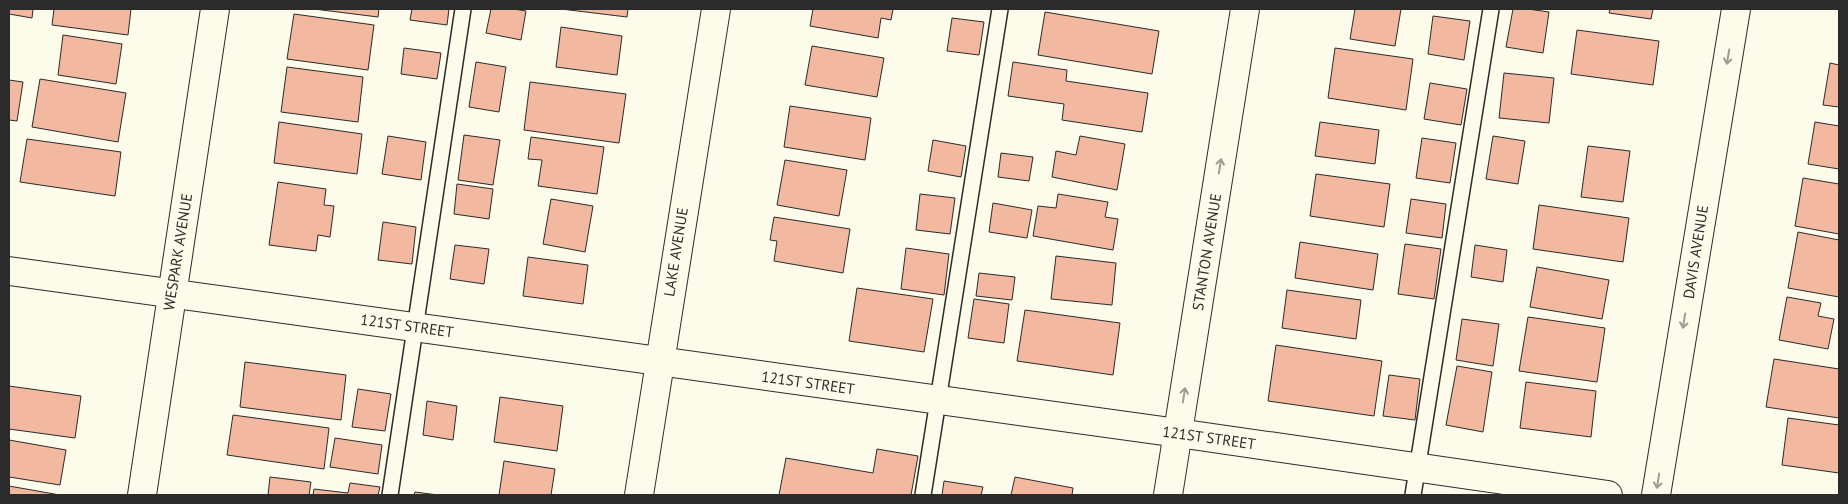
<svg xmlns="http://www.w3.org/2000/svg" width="1848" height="504" font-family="'PT Sans',sans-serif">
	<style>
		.building { fill: #f2b8a0; stroke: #2b2b2b }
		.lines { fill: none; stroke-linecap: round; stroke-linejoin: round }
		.service-casing { stroke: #2b2b2b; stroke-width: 18 }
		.minor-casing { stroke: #2b2b2b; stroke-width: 30 }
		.tertiary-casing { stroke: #2b2b2b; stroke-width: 30 }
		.service { stroke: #fdfbea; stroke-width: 15 }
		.minor { stroke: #fdfbea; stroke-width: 28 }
		.tertiary { stroke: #fdfbea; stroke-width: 28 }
		.oneway { stroke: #9e9d94 }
		.labels { text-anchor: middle; stroke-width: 4; stroke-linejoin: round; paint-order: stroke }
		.street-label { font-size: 15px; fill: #2b2b2b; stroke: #fdfbea }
	</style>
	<rect width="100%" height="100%" fill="#fdfbea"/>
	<g class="building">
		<polygon points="9,9 33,9 32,18 9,14"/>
		<polygon points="54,9 131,9 128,35 52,25"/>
		<polygon points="314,9 379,9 378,17"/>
		<polygon points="412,9 449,9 447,25 410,20"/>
		<polygon points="491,9 513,9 526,11 521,40 486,33"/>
		<polygon points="561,9 628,9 627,17"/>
		<polygon points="813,9 893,9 891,20 881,18 878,38 810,26"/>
		<polygon points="1355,9 1401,9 1395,46 1350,39"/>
		<polygon points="1513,9 1528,9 1549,12 1543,53 1506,47"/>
		<polygon points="1610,9 1653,9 1651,19 1609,13"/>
		<polygon points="1045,12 1159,31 1152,74 1038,55"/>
		<polygon points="294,14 374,25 368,70 287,59"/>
		<polygon points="1433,16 1470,21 1464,60 1428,54"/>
		<polygon points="952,18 984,22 979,55 947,51"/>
		<polygon points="561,27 622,36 617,75 556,67"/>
		<polygon points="1577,30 1659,41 1653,85 1571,74"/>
		<polygon points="63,35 122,44 116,84 58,75"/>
		<polygon points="812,46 884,58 877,97 805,85"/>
		<polygon points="404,48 441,53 437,79 401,74"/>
		<polygon points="1335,48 1413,59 1406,110 1328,98"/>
		<polygon points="476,62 506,67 499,112 469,107"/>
		<polygon points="1013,62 1067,70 1066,81 1148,93 1142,132 1062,120 1064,104 1008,96"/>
		<polygon points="1830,63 1839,65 1839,107 1823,105"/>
		<polygon points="287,67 363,77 358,122 281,112"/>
		<polygon points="1504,73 1554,78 1549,123 1499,118"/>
		<polygon points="40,79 126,93 118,142 32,127"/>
		<polygon points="9,80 23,82 17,121 9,120"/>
		<polygon points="530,82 626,94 619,143 524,130"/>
		<polygon points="1430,83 1467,89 1461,125 1424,119"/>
		<polygon points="790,106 871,118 865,160 784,147"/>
		<polygon points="279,122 362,134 357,174 274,163"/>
		<polygon points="1320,122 1379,130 1375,164 1315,156"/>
		<polygon points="1815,122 1839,126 1839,169 1808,164"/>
		<polygon points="464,135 500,140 493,185 458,180"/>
		<polygon points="388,136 426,142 421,180 382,174"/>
		<polygon points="1080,136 1125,144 1117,190 1052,177 1056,151 1076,155"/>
		<polygon points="1493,136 1525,141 1518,184 1486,179"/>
		<polygon points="531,137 604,147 597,194 538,186 542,160 528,159"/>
		<polygon points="1422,138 1456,143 1450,183 1416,178"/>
		<polygon points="27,139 121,152 115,196 20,182"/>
		<polygon points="933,140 966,146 961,177 928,171"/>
		<polygon points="1588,146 1630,151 1623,202 1581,197"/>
		<polygon points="1001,153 1033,157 1029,181 998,177"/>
		<polygon points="785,160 847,170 839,216 777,205"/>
		<polygon points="1316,174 1390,184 1384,227 1310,216"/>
		<polygon points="1803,178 1839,184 1839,234 1795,226"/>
		<polygon points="278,182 326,189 324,205 334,206 330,237 318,235 316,251 269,245"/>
		<polygon points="457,184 493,189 489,219 454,214"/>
		<polygon points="920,194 955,198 950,234 916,230"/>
		<polygon points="1058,194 1108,202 1105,217 1118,219 1113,250 1033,236 1038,206 1056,208"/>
		<polygon points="551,199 593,206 585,252 543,244"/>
		<polygon points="1411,199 1446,204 1442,238 1406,233"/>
		<polygon points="993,203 1032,210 1027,238 989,232"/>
		<polygon points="1539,205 1629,218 1623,262 1533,249"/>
		<polygon points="774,217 850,229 843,273 774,261 777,241 770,240"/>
		<polygon points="383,222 416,227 412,264 378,260"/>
		<polygon points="1798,232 1839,240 1839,297 1788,288"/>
		<polygon points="1300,242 1378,254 1373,290 1295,278"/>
		<polygon points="1405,244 1441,249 1434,299 1398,294"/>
		<polygon points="455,245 489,249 484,284 450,279"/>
		<polygon points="1475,245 1507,250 1503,282 1471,277"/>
		<polygon points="906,248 949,254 944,295 901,289"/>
		<polygon points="1056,256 1116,263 1112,305 1051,299"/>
		<polygon points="528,257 588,265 583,304 523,296"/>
		<polygon points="1537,267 1609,280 1602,319 1530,307"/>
		<polygon points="979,273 1015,277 1012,300 976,296"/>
		<polygon points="857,288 933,299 924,352 849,341"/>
		<polygon points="1287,290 1361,300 1356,339 1282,328"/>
		<polygon points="1787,297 1821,303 1818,316 1834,319 1828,349 1779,340"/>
		<polygon points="974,299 1009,304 1004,343 968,338"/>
		<polygon points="1025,310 1120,323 1113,375 1017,361"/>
		<polygon points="1528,317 1605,328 1597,382 1519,371"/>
		<polygon points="1462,319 1499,324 1493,366 1456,360"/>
		<polygon points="1276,345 1382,361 1374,416 1268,401"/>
		<polygon points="1774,359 1839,369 1839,418 1766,407"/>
		<polygon points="245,362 346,375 341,420 240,407"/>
		<polygon points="1457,366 1492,372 1483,432 1446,425"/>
		<polygon points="1389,375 1420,379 1415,420 1383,416"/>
		<polygon points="1526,382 1596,391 1591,437 1520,428"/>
		<polygon points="9,386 81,396 75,438 9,429"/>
		<polygon points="358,389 391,394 385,431 352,427"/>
		<polygon points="500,397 563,406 557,451 494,442"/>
		<polygon points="427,401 457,406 453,440 423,435"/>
		<polygon points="233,415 329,428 324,469 227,455"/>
		<polygon points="1788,418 1839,425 1839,473 1782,465"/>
		<polygon points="335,438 382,445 378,474 330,467"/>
		<polygon points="9,440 66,450 60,485 9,477"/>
		<polygon points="877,449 918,456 911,495 779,495 786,458 873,473"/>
		<polygon points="504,461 555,469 551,495 499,495"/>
		<polygon points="270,477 311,482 309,495 268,495"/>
		<polygon points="1015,477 1073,488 1072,495 1011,495"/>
		<polygon points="944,481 983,487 981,495 942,495"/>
		<polygon points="350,483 380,487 378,495 313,495 314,489 348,493"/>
		<polygon points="9,486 60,495 9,495"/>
		<polygon points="415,492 438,495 414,495"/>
	</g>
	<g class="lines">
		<g class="service-casing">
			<g id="service">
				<polyline points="390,495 463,9"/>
				<polyline points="923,495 1000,9"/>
				<polyline points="1413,495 1491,9"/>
			</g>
		</g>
		<g class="minor-casing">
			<g id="minor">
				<polyline points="142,495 215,9"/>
				<polyline points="639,495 716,9"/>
				<polyline points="1168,495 1245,9"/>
				<polyline points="1656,495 1736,9"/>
			</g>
		</g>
		<g class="tertiary-casing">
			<polyline id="tertiary" points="9,271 1178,433 1608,495"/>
		</g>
		<use href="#service" class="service"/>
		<use href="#minor" class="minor"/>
		<use href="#tertiary" class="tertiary"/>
	</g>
	<defs><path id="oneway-shaft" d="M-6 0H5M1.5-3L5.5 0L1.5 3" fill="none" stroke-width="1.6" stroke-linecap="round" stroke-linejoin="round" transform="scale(1.25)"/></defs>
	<g class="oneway">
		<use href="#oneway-shaft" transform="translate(1728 57) rotate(99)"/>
		<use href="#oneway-shaft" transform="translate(1220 166) rotate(-81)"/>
		<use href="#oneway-shaft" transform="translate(1684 321) rotate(99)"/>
		<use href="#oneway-shaft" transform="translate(1184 395) rotate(-81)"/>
		<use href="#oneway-shaft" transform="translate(1658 481) rotate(99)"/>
	</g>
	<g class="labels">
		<g class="street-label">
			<text transform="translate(178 252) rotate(-81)" y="5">WESPARK AVENUE</text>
			<text transform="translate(676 252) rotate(-81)" y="5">LAKE AVENUE</text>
			<text transform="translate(1207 252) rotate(-81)" y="5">STANTON AVENUE</text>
			<text transform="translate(1696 252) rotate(-81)" y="5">DAVIS AVENUE</text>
			<text transform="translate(407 326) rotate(8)" y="5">121ST STREET</text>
			<text transform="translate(808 383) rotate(8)" y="5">121ST STREET</text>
			<text transform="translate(1209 438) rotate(8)" y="5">121ST STREET</text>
		</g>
	</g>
	<rect width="1848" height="504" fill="none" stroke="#2b2b2b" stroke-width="20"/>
</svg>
